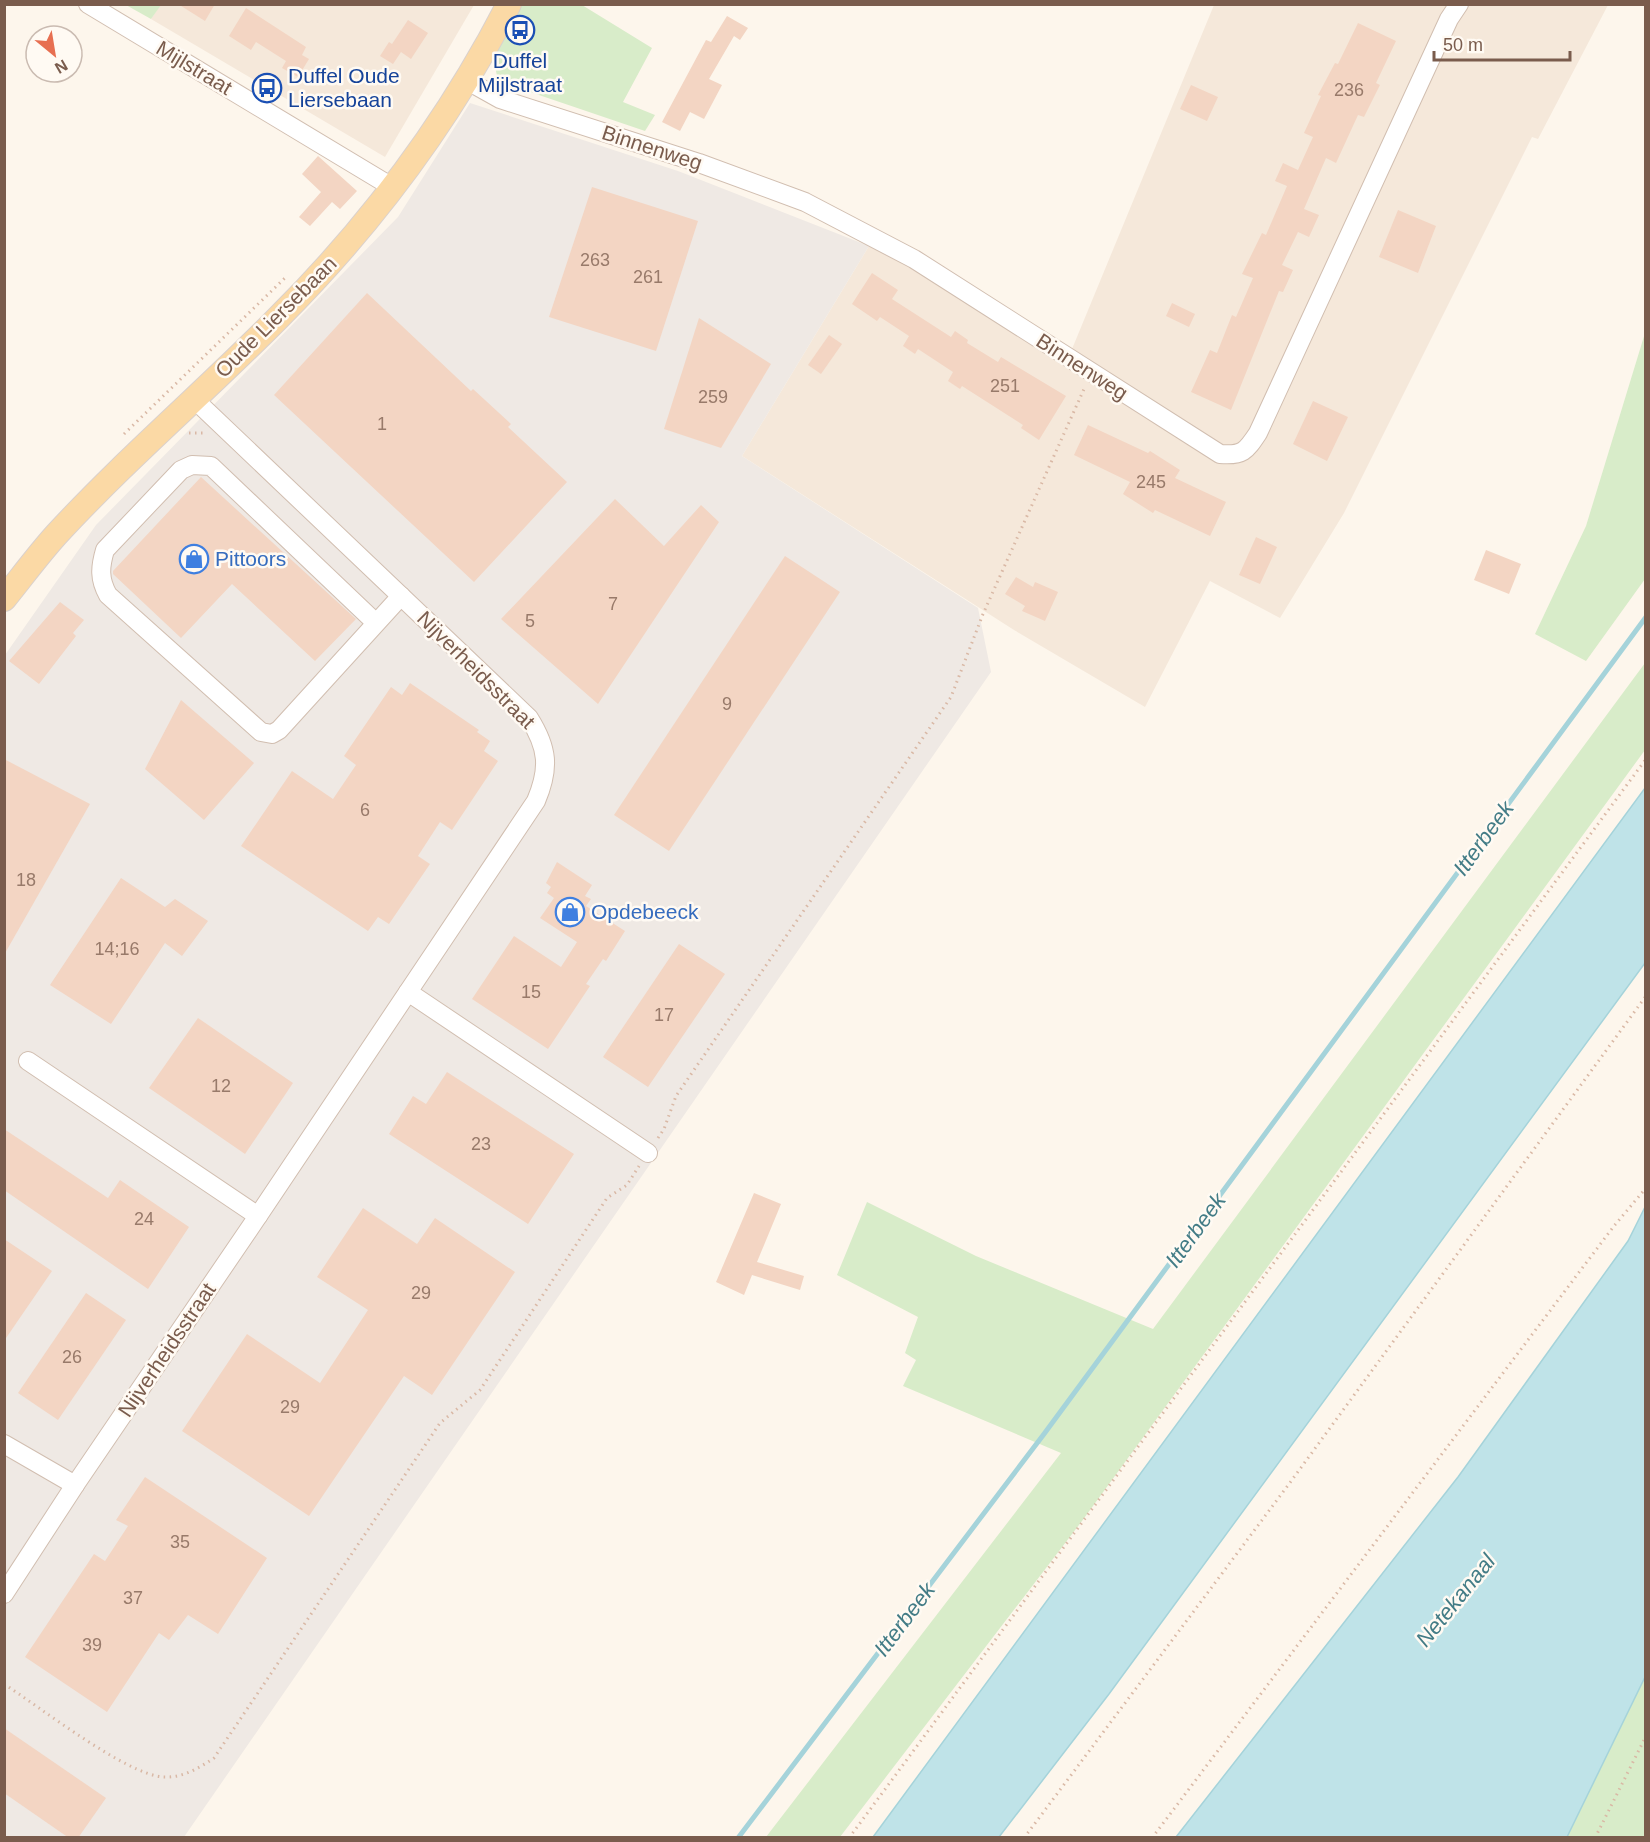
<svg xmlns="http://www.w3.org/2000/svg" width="1650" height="1842" font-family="Helvetica,sans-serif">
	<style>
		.residential { fill: #f5e8da }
		.industrial { fill: #efe9e4 }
		.green { fill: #d8ecc9 }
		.water { fill: #bfe3e8; stroke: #a5d3da; stroke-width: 1.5 }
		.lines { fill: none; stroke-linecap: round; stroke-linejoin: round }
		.stream { stroke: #a5d3da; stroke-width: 5 }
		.building { fill: #f3d5c3 }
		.minor-casing { stroke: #d1beb0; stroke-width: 20 }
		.major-casing { stroke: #dad1cd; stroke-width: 26 }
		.path { stroke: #d9b8a5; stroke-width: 3; stroke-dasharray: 1.5 4.5; stroke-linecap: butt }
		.minor { stroke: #fff; stroke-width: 18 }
		.major { stroke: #fbd9a5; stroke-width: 24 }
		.labels { text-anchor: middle; stroke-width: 5; stroke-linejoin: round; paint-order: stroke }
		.number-label { font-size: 18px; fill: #987a6a }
		.transit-label { font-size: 21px; fill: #164399; stroke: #fffaf3 }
		.street-label { font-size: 21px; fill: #7a5c4d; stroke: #fffaf3 }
		.shop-label { font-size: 21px; fill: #366cbe; stroke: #fffaf3; text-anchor: start }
		.water-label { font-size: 22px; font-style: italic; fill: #437c86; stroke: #fffaf3 }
	</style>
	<rect width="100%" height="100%" fill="#fdf6ec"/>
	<g class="residential">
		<polygon points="161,4 474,5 385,157 151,19"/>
		<polygon points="1214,5 1608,5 1538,139 1532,137 1344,513 1280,618 1210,581 1145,707 1014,630 742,456 869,246 916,270 1065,366"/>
	</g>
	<polygon class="industrial" points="470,103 678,171 869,246 742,456 978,608 991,672 184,1837 5,1838 5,655 96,525 398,217"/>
	<g class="green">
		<polygon points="126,5 161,4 161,5 151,19"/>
		<polygon points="520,5 582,5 652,48 623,102 655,115 645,131 498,81 493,56"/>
		<polygon points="1645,333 1645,579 1586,661 1535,634 1586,526"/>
		<polygon points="1645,663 1645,750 1082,1521 840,1837 766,1837 1061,1453 903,1386 916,1360 905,1353 918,1317 837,1275 867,1202 976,1256 1153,1329"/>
		<polygon points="1645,1677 1645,1837 1567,1837"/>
	</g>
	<g class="water">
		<polygon points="1645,788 1645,963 1109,1694 999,1837 873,1837"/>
		<polygon points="1645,1207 1645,1677 1567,1837 1176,1837 1458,1477 1628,1241"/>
	</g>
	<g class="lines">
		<polyline class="stream" points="738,1838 1044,1434 1646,617"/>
	</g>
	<g class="building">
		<polygon points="178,4 215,4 205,21"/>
		<polygon points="246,8 306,47 302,55 309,59 298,77 282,68 286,61 256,42 251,50 229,36"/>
		<polygon points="727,16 748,28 740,40 734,36 709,79 722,85 704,119 690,112 680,131 662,122 706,40 711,42"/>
		<polygon points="408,20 428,33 411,59 401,52 393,64 380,56 389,42 392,44"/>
		<polygon points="1358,23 1396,41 1376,83 1380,85 1364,117 1358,115 1336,163 1326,158 1304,209 1319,215 1309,237 1298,232 1282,265 1293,270 1283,292 1279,291 1231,410 1191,392 1210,350 1217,353 1232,315 1236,317 1253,278 1242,274 1262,233 1266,235 1287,186 1275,181 1283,163 1298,170 1313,137 1304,133 1321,96 1318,95 1335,63 1338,64"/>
		<polygon points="1191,85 1218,97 1207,121 1180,109"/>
		<polygon points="318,156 357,191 340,209 332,202 310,226 299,217 321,192 302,174"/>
		<polygon points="592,187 698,221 656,351 549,317"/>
		<polygon points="1398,210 1436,226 1418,273 1379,257"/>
		<polygon points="872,273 898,290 892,299 951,337 955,331 968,340 967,343 998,362 1001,357 1066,396 1039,440 1021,428 1023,425 962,386 960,389 948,381 953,372 918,349 915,354 903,346 909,336 880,317 877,321 852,304"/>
		<polygon points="367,293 471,391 473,389 511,424 508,427 567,482 474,582 274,395"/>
		<polygon points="1172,303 1195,314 1189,327 1166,316"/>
		<polygon points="699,318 771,364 721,448 664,429"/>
		<polygon points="829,335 842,344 821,374 808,365"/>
		<polygon points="1313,401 1348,417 1327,461 1293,444"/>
		<polygon points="1088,425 1148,453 1150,451 1180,470 1175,478 1226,502 1210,536 1155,510 1153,513 1123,494 1130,482 1074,455"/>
		<polygon points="201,477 356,619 315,661 232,584 181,638 113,574 113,571"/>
		<polygon points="615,499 664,546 701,505 719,522 598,704 501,619"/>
		<polygon points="1256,537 1277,547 1260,584 1239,575"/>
		<polygon points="1486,550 1521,564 1509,594 1474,580"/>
		<polygon points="785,556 840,592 669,851 614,815"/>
		<polygon points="1016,577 1033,587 1035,582 1058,592 1045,621 1022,611 1025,606 1005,594"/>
		<polygon points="60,602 84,620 73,633 76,636 39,684 9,661"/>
		<polygon points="410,683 479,730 477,732 490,741 484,751 498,761 452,830 440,822 418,856 430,864 389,924 378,917 368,931 241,846 292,771 333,799 356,765 344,756 391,687 402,695"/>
		<polygon points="181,700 254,763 204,820 145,769"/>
		<polygon points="4,759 90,804 4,955"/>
		<polygon points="557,862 592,885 585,896 591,899 586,906 625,931 606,961 603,959 586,984 590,986 548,1049 472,999 514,936 561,967 577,942 540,918 554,898 547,893 551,887 546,883"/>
		<polygon points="121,878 165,907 175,899 208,921 182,956 165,943 111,1024 50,985"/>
		<polygon points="679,944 725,974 648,1087 603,1057"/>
		<polygon points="198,1018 293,1083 245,1154 149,1088"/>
		<polygon points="447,1072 574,1154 528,1224 389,1134 413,1096 426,1104"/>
		<polygon points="4,1129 108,1198 120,1180 189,1227 148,1289 4,1190"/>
		<polygon points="754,1193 781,1204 757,1262 804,1276 800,1290 752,1275 744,1295 716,1282"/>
		<polygon points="363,1208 417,1244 435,1218 515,1272 432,1395 404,1376 309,1516 182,1431 247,1334 320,1383 368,1310 317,1277"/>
		<polygon points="4,1239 52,1271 4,1341"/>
		<polygon points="86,1293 126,1320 58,1420 18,1393"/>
		<polygon points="145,1477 267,1558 218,1634 188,1615 169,1640 159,1633 107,1712 25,1657 94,1554 105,1561 128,1526 116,1520"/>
		<polygon points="4,1728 106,1798 78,1838 69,1838 4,1793"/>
	</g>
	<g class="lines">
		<g class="minor-casing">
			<g id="minor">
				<polyline points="88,4 392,187"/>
				<path d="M 466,80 L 500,99 L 699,163 L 805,202 L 914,259 L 1220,454 C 1243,456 1246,451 1258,433 L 1449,19 L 1459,4"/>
				<path d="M 194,399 L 529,718 C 548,748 550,768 536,801 L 408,992"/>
				<path d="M 376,623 L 211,466 L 192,465 L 181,470 L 105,550 C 100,567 99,579 108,595 L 261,732 L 272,734 L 279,730 L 401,596"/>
				<polyline points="28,1061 258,1216 408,992 648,1153"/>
				<polyline points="4,1444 75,1485 4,1594"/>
				<polyline points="75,1485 258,1216"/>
			</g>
		</g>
		<g class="major-casing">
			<path id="major" d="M 4,599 C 21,578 38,555 56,535 C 126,459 206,391 279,317 C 370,226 450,119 509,4"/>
		</g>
		<g class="path">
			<polyline points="189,433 204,433"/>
			<polyline points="124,434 287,276"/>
			<polyline points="658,1138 664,1129 676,1096 951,697 983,614 1084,389"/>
			<path d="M 4,1684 C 40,1707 125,1774 163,1777 C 183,1778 199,1768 214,1758 L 440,1423 L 480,1390 L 607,1198 L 627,1185 L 639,1166"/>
			<polyline points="849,1838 1646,759"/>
			<polyline points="1024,1838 1289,1484 1646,996"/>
			<polyline points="1152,1838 1614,1226 1646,1188"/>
			<polyline points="1595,1838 1646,1736"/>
		</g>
		<use href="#minor" class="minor"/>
		<use href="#major" class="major"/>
	</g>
	<defs>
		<g id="bus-ring" transform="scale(1.5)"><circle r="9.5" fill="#fffaf3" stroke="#1a4fb4" stroke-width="1.5"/><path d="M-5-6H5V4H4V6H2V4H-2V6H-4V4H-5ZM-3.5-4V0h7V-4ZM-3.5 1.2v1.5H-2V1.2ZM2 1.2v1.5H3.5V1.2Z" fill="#1a4fb4"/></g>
		<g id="shop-ring" transform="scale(1.5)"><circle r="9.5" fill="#fffaf3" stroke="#3f7fe0" stroke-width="1.5"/><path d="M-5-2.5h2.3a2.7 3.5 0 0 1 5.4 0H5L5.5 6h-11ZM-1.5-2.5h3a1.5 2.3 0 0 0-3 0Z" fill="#3f7fe0"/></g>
	</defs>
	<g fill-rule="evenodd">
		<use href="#bus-ring" x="520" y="30"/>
		<use href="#bus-ring" x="267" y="88"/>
		<use href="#shop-ring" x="194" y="559"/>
		<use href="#shop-ring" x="570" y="912"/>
	</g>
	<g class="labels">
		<g class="number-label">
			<text x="1349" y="96">236</text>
			<text x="595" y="266">263</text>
			<text x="648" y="283">261</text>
			<text x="1005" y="392">251</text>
			<text x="713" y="403">259</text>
			<text x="382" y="430">1</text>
			<text x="1151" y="488">245</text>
			<text x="613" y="610">7</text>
			<text x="530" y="627">5</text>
			<text x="727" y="710">9</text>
			<text x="365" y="816">6</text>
			<text x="26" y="886">18</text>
			<text x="117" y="955">14;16</text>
			<text x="531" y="998">15</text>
			<text x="664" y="1021">17</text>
			<text x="221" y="1092">12</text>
			<text x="481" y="1150">23</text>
			<text x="144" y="1225">24</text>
			<text x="421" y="1299">29</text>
			<text x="72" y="1363">26</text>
			<text x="290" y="1413">29</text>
			<text x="180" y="1548">35</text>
			<text x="133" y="1604">37</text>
			<text x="92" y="1651">39</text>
		</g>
		<g class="transit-label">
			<text x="520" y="68">Duffel<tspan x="520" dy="24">Mijlstraat</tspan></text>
			<text x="288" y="83" text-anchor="start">Duffel Oude<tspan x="288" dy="24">Liersebaan</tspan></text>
		</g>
		<g class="street-label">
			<text transform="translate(194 68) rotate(31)" y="7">Mijlstraat</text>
			<text transform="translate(652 148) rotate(18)" y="7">Binnenweg</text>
			<text transform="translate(276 317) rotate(-45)" y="7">Oude Liersebaan</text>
			<text transform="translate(1082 367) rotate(33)" y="7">Binnenweg</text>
			<text transform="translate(476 670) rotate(45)" y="7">Nijverheidsstraat</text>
			<text transform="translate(167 1350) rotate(-56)" y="7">Nijverheidsstraat</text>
		</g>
		<g class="shop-label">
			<text x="215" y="566">Pittoors</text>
			<text x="591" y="919">Opdebeeck</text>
		</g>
		<g class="water-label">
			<text transform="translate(1483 838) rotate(-54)" y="8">Itterbeek</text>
			<text transform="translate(1195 1230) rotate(-54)" y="8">Itterbeek</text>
			<text transform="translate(1455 1600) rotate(-51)" y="8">Netekanaal</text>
			<text transform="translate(904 1619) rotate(-53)" y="8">Itterbeek</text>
		</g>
	</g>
	<rect width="1650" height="1842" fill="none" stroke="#7a5c4d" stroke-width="12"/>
	<g transform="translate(54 54) rotate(150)"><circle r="28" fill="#fffaf3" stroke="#cabbb1" stroke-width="1.5"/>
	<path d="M0-4.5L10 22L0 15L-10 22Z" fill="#e76f51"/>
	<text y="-9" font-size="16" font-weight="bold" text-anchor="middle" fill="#7a5c4d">N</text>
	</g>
	<path d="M1434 51v9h136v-9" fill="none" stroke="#7a5c4d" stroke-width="3"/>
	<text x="1443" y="51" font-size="18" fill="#7a5c4d" stroke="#fffaf3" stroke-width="4.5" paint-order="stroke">50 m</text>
</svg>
